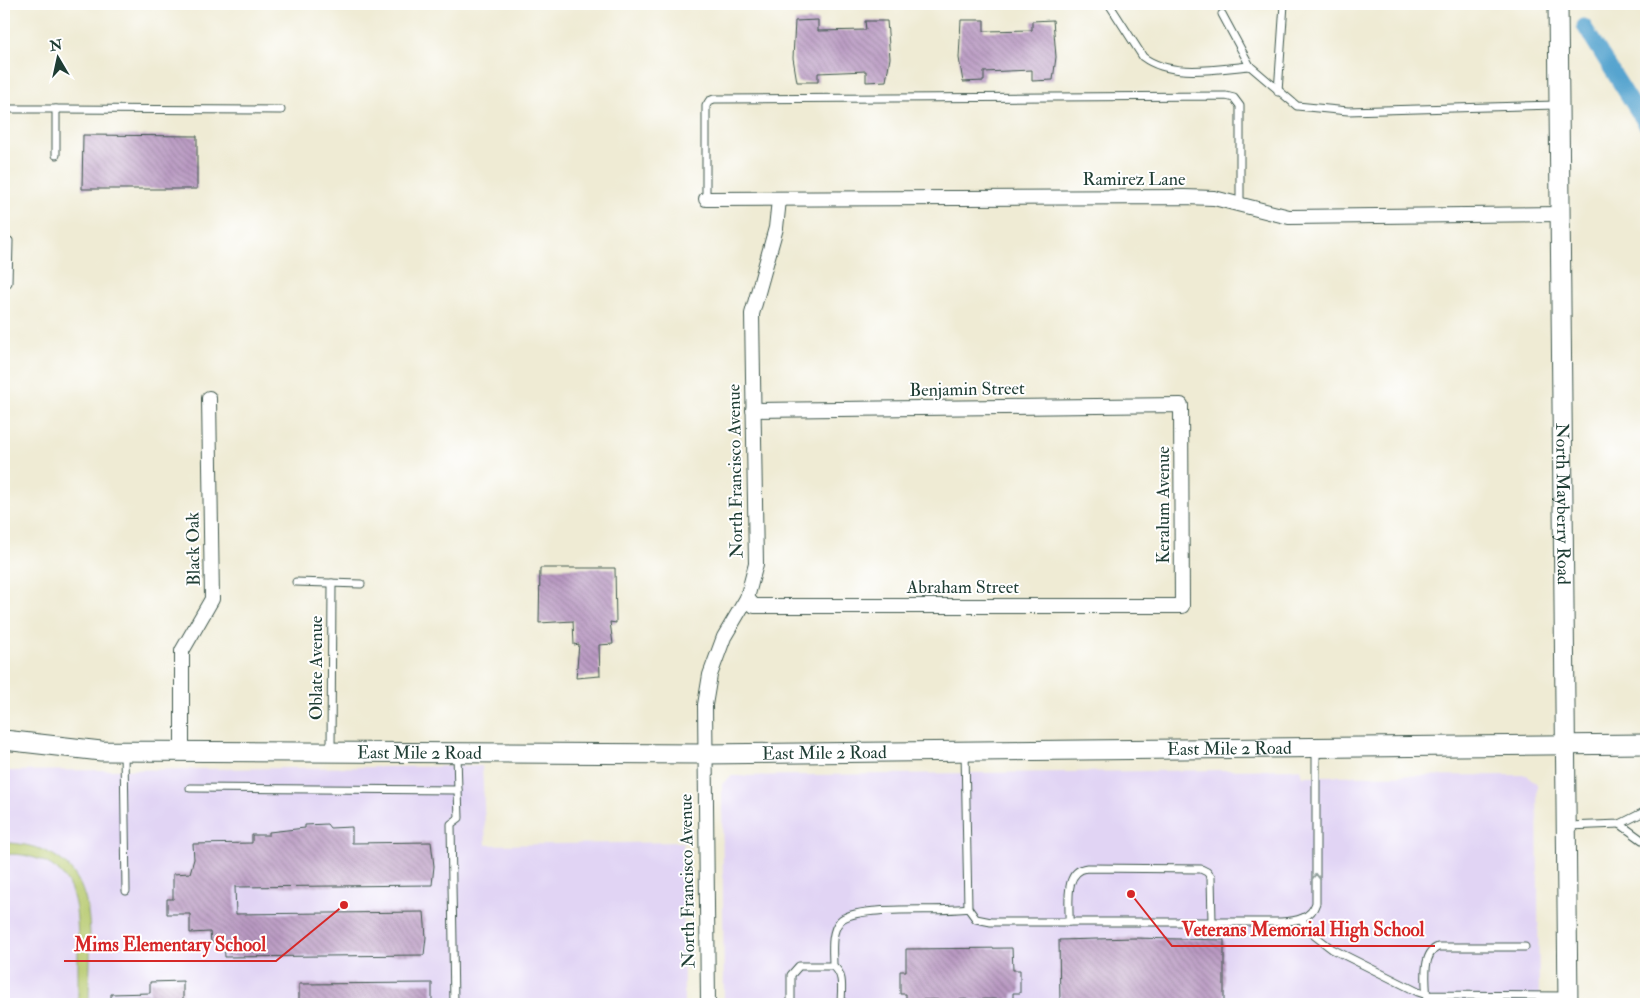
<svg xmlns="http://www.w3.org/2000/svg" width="1650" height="1008" font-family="'IM FELL Double Pica',serif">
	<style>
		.built { fill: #e1d4f4 }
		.grass { fill: #b5c86c; stroke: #6a8250 }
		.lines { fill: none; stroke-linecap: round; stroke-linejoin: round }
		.canal { stroke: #56a4cf; stroke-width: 15 }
		.building { fill: url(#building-back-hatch) }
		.lane-casing { stroke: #3e574c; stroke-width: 9 }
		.street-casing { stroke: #3e574c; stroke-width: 16 }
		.secondary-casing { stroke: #3e574c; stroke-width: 21 }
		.lane { stroke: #fff; stroke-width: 7 }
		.street { stroke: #fff; stroke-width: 14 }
		.secondary { stroke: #fff; stroke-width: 19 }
		.oneway { stroke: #8f9e9a }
		.labels { text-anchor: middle; stroke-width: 4; stroke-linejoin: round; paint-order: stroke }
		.street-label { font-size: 18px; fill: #1f3d34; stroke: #fff }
		.leader { fill: none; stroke: #d62828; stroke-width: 2 }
		.callout-dot { fill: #d62828; stroke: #fff; stroke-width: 2 }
		.callout-label { font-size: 19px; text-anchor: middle; font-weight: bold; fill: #d62828; stroke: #fff; stroke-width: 4; stroke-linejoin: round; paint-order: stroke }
	</style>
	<defs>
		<pattern id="building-back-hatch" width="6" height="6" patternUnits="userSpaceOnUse" patternTransform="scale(1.25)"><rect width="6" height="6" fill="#b999c2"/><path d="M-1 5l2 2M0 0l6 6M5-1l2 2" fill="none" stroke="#967e9e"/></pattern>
	</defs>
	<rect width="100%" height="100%" fill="#fff"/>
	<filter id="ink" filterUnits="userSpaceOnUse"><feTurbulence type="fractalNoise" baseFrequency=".02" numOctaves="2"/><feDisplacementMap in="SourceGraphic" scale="10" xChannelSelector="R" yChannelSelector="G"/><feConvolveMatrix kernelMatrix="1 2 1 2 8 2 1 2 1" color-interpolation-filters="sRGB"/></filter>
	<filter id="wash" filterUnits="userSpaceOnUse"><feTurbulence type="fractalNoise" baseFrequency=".0096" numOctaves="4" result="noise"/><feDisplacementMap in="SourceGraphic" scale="20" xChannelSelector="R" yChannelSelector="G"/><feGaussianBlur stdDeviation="1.12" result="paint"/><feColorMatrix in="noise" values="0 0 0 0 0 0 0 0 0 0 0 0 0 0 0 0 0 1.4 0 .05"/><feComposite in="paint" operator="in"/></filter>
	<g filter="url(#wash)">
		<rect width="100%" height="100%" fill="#efebd4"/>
		<g class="built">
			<polygon points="482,766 486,845 683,842 684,1004 4,1004 4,771"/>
			<polygon points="1300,769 1302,776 1527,775 1537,784 1539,1004 724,1004 722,784 731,776"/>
		</g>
		<path class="grass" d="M 11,843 C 106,852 89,933 89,1004 L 78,1004 C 78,985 78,966 78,946 C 77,911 78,873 38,859 C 26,855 16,853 4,855 L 4,844 Z"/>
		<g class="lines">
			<polyline class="canal" points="1584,26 1646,125"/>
		</g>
		<g id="blocks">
			<g class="building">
				<polygon points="818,20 818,31 866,30 865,21 887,21 890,58 886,81 866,82 866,71 818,73 818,82 797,82 793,58 795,21"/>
				<polygon points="961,20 984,20 984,31 1032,30 1032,21 1053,20 1056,57 1053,80 1032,81 1032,70 984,72 984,81 963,82 959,58"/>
				<polygon points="83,135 197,136 197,189 82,189"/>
				<polygon points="540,568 615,568 616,623 610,622 613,644 599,645 600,676 576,678 579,644 574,645 573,621 539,623"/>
				<polygon points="327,824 330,828 352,827 352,843 431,842 434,866 432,885 235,887 236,914 424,912 426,937 424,955 225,957 224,941 211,942 210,932 190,933 190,914 167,914 167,899 173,899 173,874 190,873 194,859 193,844 252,843 252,835 269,835 269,832 305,828 305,825"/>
				<polygon points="1134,938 1224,940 1224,1004 1060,1004 1059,940"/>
				<polygon points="1012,948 1013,970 1020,970 1020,993 1013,993 1013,999 906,1000 906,994 900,994 900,971 906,971 906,949"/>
				<polygon points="183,981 183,1004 111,1004 111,994 150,993 150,982"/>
				<polygon points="432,983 432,1004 299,1004 299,984"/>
			</g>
		</g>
	</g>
	<g filter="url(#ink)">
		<use href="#blocks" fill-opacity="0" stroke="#3e574c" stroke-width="1"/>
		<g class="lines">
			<g class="lane-casing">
				<g id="lane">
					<path d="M 1109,4 L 1143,57 C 1171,78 1216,69 1250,66 L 1297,106 L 1348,111 L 1557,105"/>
					<polyline points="1222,14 1250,66"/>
					<polyline points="1278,92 1284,4"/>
					<polyline points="4,109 56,109 56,155"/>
					<polyline points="56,109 281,110"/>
					<polyline points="706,199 706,106 709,101 714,99 1226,96 1234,98 1240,106 1240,204"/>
					<polyline points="4,240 9,241 8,283 4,285"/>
					<polyline points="296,582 361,584"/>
					<polyline points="124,751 126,891"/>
					<polyline points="331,751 332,583"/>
					<path d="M 965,752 L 968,908 L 976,919 L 991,922 L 1281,922 C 1296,921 1311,919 1316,903 L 1316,749"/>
					<polyline points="190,788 458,790 457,754"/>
					<polyline points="1620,824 1642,840 1646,840"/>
					<polyline points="1568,826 1620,824 1646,811"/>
					<polyline points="1301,919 1315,936 1332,949 1418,992 1427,995 1568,996"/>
					<path d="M 1069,922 C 1070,905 1063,871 1087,868 L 1201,869 L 1207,872 L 1211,877 L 1212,922"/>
					<path d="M 833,966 C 833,952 830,933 840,921 C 856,904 941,913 968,908"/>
					<polyline points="454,1004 451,824 459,818 458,790"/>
					<path d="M 791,1004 L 791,975 L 799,966 L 833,966 C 845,974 841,991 841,1004"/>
					<path d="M 1427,1004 C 1427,988 1420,954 1438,947 L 1525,947"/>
				</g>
			</g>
			<g class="street-casing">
				<g id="street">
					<polyline points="706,199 1184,197 1214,198 1289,217 1561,214"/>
					<polyline points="747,598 754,606 1182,606 1181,405 753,410"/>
					<polyline points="182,751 182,651 212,599 209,398"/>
					<polyline points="708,1004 705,705 710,675 724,637 747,598 756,564 752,314 776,228 779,200"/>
				</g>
			</g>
			<g class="secondary-casing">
				<g id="secondary">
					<path id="s1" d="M 1558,4 L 1568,1004"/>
					<path id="s2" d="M 4,740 L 101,751 L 704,754 L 1646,744"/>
				</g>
			</g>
			<use href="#lane" class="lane"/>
			<use href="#street" class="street"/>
			<use href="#secondary" class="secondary"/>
		</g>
		<defs><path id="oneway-chevron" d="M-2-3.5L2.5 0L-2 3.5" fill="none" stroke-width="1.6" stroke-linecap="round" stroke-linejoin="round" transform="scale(1.25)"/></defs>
		<use class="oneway" href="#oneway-chevron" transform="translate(1316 877) rotate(-90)"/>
	</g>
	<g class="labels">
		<g class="street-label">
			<text x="1134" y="185">Ramirez Lane</text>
			<text transform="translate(967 389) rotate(-1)" y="6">Benjamin Street</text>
			<text transform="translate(735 471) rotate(-91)" y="6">North Francisco Avenue</text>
			<text dy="6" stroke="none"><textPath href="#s1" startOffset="500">North Mayberry Road</textPath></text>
			<text transform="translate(1163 505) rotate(-90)" y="6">Keralum Avenue</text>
			<text transform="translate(193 549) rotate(-91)" y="6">Black Oak</text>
			<text x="963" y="593">Abraham Street</text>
			<text transform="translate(316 668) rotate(-90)" y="6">Oblate Avenue</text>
			<text dy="6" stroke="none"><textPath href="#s2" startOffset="1226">East Mile 2 Road</textPath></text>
			<text dy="6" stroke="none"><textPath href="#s2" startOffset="416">East Mile 2 Road</textPath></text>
			<text dy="6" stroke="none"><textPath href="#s2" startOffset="821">East Mile 2 Road</textPath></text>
			<text transform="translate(687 881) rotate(-91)" y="6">North Francisco Avenue</text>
		</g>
	</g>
	<path class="leader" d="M1131 894L1172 946H1435M344 905L276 961H64"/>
	<g class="callout-dot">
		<circle cx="1131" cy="894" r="5"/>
		<circle cx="344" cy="905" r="5"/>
	</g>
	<g class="callout-label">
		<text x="1303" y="936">Veterans Memorial High School</text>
		<text x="170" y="951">Mims Elementary School</text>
	</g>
	<rect width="1650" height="1008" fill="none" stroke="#fff" stroke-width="20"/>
	<g transform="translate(58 58) rotate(351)" stroke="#ffffff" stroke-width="4" paint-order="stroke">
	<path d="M0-4L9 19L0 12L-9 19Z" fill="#1f3d34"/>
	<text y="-8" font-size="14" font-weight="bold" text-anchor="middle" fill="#1f3d34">N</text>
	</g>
</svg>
